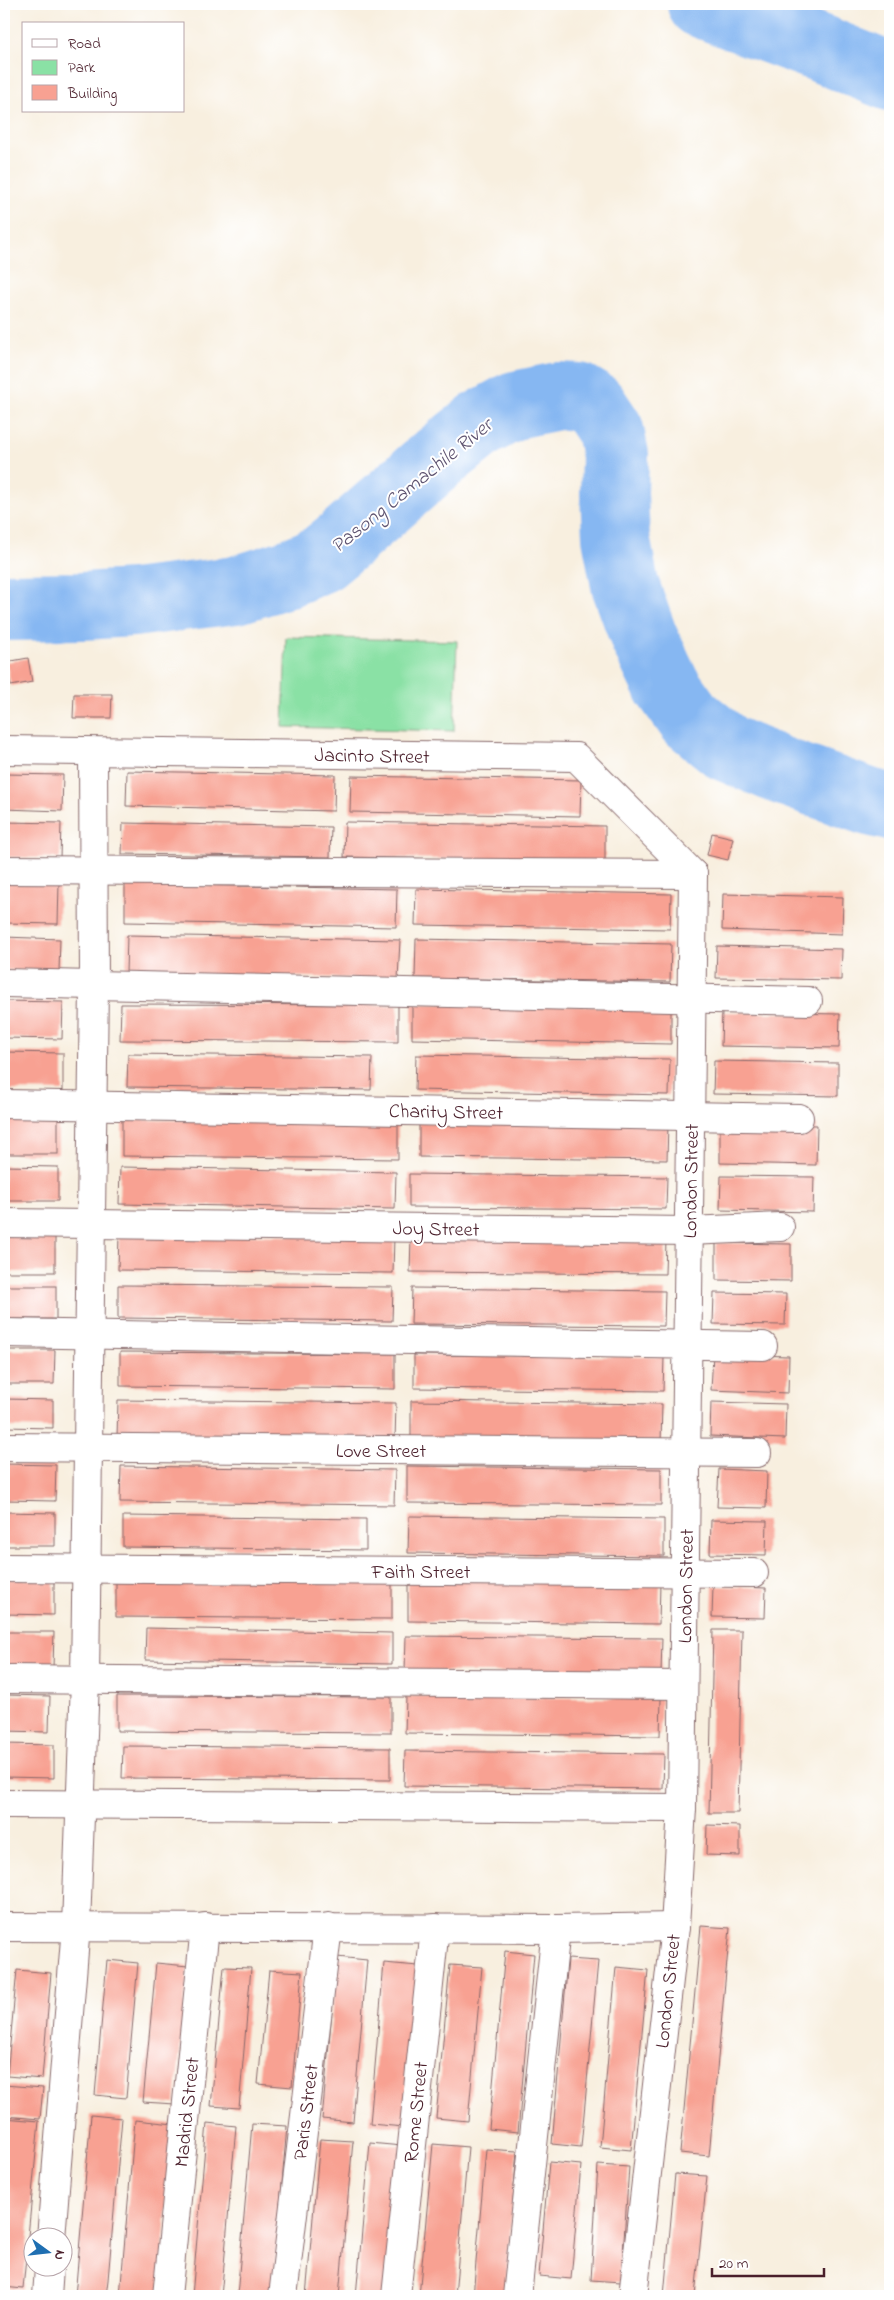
<svg xmlns="http://www.w3.org/2000/svg" width="894" height="2300" font-family="'Indie Flower',sans-serif">
	<style>
		.green { fill: #8ae1a5; stroke: #6a8068 }
		.lines { fill: none; stroke-linecap: round; stroke-linejoin: round }
		.river { stroke: #86b7f2; stroke-width: 68 }
		.building { fill: #f8a192 }
		.minor-casing { stroke: #87686a; stroke-width: 30 }
		.minor { stroke: #fff; stroke-width: 28 }
		.labels { text-anchor: middle; stroke-width: 4; stroke-linejoin: round; paint-order: stroke }
		.street-label { font-size: 20px; fill: #4a1f2b; stroke: #fff }
		.water-label { font-size: 21px; font-style: italic; fill: #5f5471; stroke: #fff }
	</style>
	<rect width="100%" height="100%" fill="#fff"/>
	<filter id="ink" filterUnits="userSpaceOnUse"><feTurbulence type="fractalNoise" baseFrequency=".02" numOctaves="2"/><feDisplacementMap in="SourceGraphic" scale="10" xChannelSelector="R" yChannelSelector="G"/><feConvolveMatrix kernelMatrix="1 2 1 2 8 2 1 2 1" color-interpolation-filters="sRGB"/></filter>
	<filter id="wash" filterUnits="userSpaceOnUse"><feTurbulence type="fractalNoise" baseFrequency=".0096" numOctaves="4" result="noise"/><feDisplacementMap in="SourceGraphic" scale="20" xChannelSelector="R" yChannelSelector="G"/><feGaussianBlur stdDeviation="1.12" result="paint"/><feColorMatrix in="noise" values="0 0 0 0 0 0 0 0 0 0 0 0 0 0 0 0 0 1.4 0 .05"/><feComposite in="paint" operator="in"/></filter>
	<g filter="url(#wash)">
		<rect width="100%" height="100%" fill="#f8efdf"/>
		<polygon class="green" points="286,637 457,641 454,731 283,727"/>
		<g class="lines">
			<g class="river">
				<polyline points="701,4 819,48 890,77"/>
				<polyline points="4,607 82,606 133,603 236,590 286,574 321,559 348,537 431,464 481,424 515,405 558,396 579,397 594,406 610,430 615,455 614,493 616,537 625,585 644,638 667,686 690,718 727,748 779,770 869,802 890,807"/>
			</g>
		</g>
		<g id="blocks">
			<g class="building">
				<polygon points="28,658 32,682 11,686 6,662"/>
				<polygon points="74,694 112,694 111,718 73,718"/>
				<polygon points="127,771 335,775 334,811 126,806"/>
				<polygon points="4,774 63,775 62,811 4,809"/>
				<polygon points="351,776 581,780 580,816 350,812"/>
				<polygon points="4,822 61,823 60,858 4,857"/>
				<polygon points="345,822 605,826 605,862 344,857"/>
				<polygon points="123,823 331,827 330,857 122,854"/>
				<polygon points="712,833 733,838 728,860 707,855"/>
				<polygon points="4,882 59,883 58,924 4,923"/>
				<polygon points="125,884 397,889 396,927 125,922"/>
				<polygon points="416,889 671,894 670,929 415,925"/>
				<polygon points="723,894 843,897 842,934 722,930"/>
				<polygon points="127,935 400,940 398,979 126,973"/>
				<polygon points="4,937 60,939 59,971 4,970"/>
				<polygon points="416,939 671,944 670,982 415,978"/>
				<polygon points="717,946 842,949 841,980 716,978"/>
				<polygon points="4,1001 63,1002 62,1039 4,1038"/>
				<polygon points="412,1003 671,1008 671,1044 412,1039"/>
				<polygon points="121,1004 398,1005 398,1042 120,1040"/>
				<polygon points="722,1012 840,1014 839,1048 721,1046"/>
				<polygon points="4,1052 63,1053 63,1091 4,1090"/>
				<polygon points="128,1054 372,1057 371,1090 127,1087"/>
				<polygon points="416,1055 670,1059 669,1095 415,1090"/>
				<polygon points="714,1061 838,1063 838,1096 713,1094"/>
				<rect x="4" y="1116" width="54" height="38"/>
				<polygon points="122,1120 398,1122 398,1159 122,1156"/>
				<polygon points="419,1122 668,1124 667,1160 419,1157"/>
				<polygon points="720,1123 817,1125 816,1165 720,1163"/>
				<polygon points="4,1166 58,1167 58,1201 4,1201"/>
				<polygon points="120,1167 396,1172 395,1209 119,1204"/>
				<polygon points="409,1174 667,1177 666,1209 409,1207"/>
				<polygon points="721,1176 814,1177 813,1212 720,1210"/>
				<polygon points="119,1234 394,1237 393,1273 118,1270"/>
				<polygon points="4,1235 55,1236 55,1272 4,1272"/>
				<polygon points="411,1237 666,1240 665,1274 410,1272"/>
				<polygon points="716,1243 791,1244 791,1281 716,1280"/>
				<polygon points="118,1285 393,1287 392,1321 118,1318"/>
				<rect x="4" y="1286" width="52" height="33"/>
				<polygon points="412,1288 665,1291 664,1326 411,1324"/>
				<polygon points="714,1293 786,1294 785,1325 713,1324"/>
				<polygon points="4,1350 55,1350 54,1384 4,1384"/>
				<polygon points="120,1352 395,1354 395,1389 120,1386"/>
				<polygon points="713,1354 789,1356 788,1393 711,1390"/>
				<polygon points="414,1355 664,1357 663,1391 414,1388"/>
				<polygon points="4,1399 53,1400 53,1428 4,1427"/>
				<polygon points="118,1400 396,1403 395,1441 117,1438"/>
				<polygon points="411,1401 662,1404 661,1442 411,1438"/>
				<polygon points="711,1402 786,1404 785,1439 710,1436"/>
				<polygon points="4,1464 56,1465 55,1501 4,1500"/>
				<polygon points="121,1466 395,1470 394,1505 120,1502"/>
				<polygon points="407,1466 661,1469 661,1505 407,1503"/>
				<polygon points="719,1469 767,1471 766,1508 717,1507"/>
				<polygon points="4,1512 55,1513 55,1546 4,1546"/>
				<polygon points="123,1516 366,1519 366,1550 123,1547"/>
				<polygon points="409,1516 664,1519 664,1556 408,1553"/>
				<polygon points="711,1520 767,1521 766,1555 710,1554"/>
				<polygon points="116,1578 392,1579 392,1619 116,1617"/>
				<polygon points="4,1579 54,1580 54,1615 4,1614"/>
				<polygon points="408,1580 660,1583 659,1624 408,1621"/>
				<polygon points="713,1586 766,1588 765,1618 712,1617"/>
				<polygon points="146,1628 392,1633 392,1664 145,1660"/>
				<polygon points="713,1630 742,1630 738,1813 709,1813"/>
				<polygon points="4,1632 54,1632 53,1668 4,1667"/>
				<polygon points="406,1636 662,1638 661,1674 405,1671"/>
				<polygon points="4,1695 50,1696 49,1732 4,1731"/>
				<polygon points="117,1696 391,1697 391,1733 117,1731"/>
				<polygon points="406,1696 661,1699 660,1736 405,1733"/>
				<polygon points="4,1744 54,1745 54,1778 4,1777"/>
				<polygon points="123,1746 390,1748 390,1780 122,1778"/>
				<polygon points="405,1751 664,1754 663,1789 404,1786"/>
				<polygon points="707,1825 740,1826 740,1856 706,1855"/>
				<polygon points="701,1926 730,1928 709,2156 680,2153"/>
				<polygon points="505,1951 534,1954 518,2132 489,2129"/>
				<polygon points="337,1957 367,1960 353,2122 322,2119"/>
				<polygon points="568,1959 598,1961 581,2147 552,2144"/>
				<polygon points="107,1960 138,1963 126,2098 95,2095"/>
				<polygon points="156,1963 188,1966 175,2104 143,2102"/>
				<polygon points="384,1963 418,1966 404,2127 370,2124"/>
				<polygon points="450,1965 482,1967 468,2121 436,2118"/>
				<polygon points="224,1967 251,1968 239,2108 211,2106"/>
				<polygon points="616,1967 648,1970 631,2150 600,2147"/>
				<polygon points="17,1970 51,1973 42,2079 7,2076"/>
				<polygon points="269,1970 302,1972 292,2087 258,2084"/>
				<polygon points="4,2085 43,2088 40,2119 4,2116"/>
				<polygon points="91,2115 122,2118 108,2280 106,2296 75,2296"/>
				<polygon points="4,2118 39,2121 23,2289 4,2287"/>
				<polygon points="135,2120 174,2124 159,2296 120,2296"/>
				<polygon points="207,2123 236,2126 224,2265 221,2296 192,2296"/>
				<polygon points="252,2124 287,2126 272,2296 237,2296"/>
				<polygon points="320,2139 353,2141 339,2296 306,2296"/>
				<polygon points="370,2143 402,2146 389,2296 356,2296"/>
				<polygon points="433,2144 468,2147 455,2296 419,2296"/>
				<polygon points="486,2149 517,2151 505,2296 473,2296"/>
				<polygon points="549,2162 581,2165 571,2279 539,2276"/>
				<polygon points="598,2165 629,2167 621,2282 591,2280"/>
				<polygon points="675,2174 707,2176 695,2296 664,2296"/>
			</g>
		</g>
	</g>
	<g filter="url(#ink)">
		<use href="#blocks" fill-opacity="0" stroke="#87686a" stroke-width="1"/>
		<g class="lines">
			<g class="minor-casing">
				<g id="minor">
					<polyline points="4,750 576,757 693,874"/>
					<polyline points="4,870 693,874"/>
					<polyline points="4,983 808,1001"/>
					<polyline points="4,1104 799,1118"/>
					<polyline points="4,1223 689,1231 780,1227"/>
					<polyline points="4,1333 763,1346"/>
					<polyline points="4,1447 757,1453"/>
					<polyline points="4,1568 754,1573"/>
					<polyline points="4,1679 683,1685"/>
					<polyline points="4,1804 682,1808"/>
					<polyline points="4,1927 556,1929 675,1927"/>
					<polyline points="51,2238 76,1926 85,1680 94,985 93,752"/>
					<polyline points="47,2296 49,2268"/>
					<polyline points="167,2296 205,1927"/>
					<polyline points="283,2296 328,1927"/>
					<polyline points="396,2296 435,1928"/>
					<polyline points="517,2296 556,1929"/>
					<polyline points="633,2296 675,1927 682,1808 693,874"/>
				</g>
			</g>
			<use href="#minor" class="minor"/>
		</g>
	</g>
	<g class="labels">
		<g class="street-label">
			<text transform="translate(372 755) rotate(1)" y="7">Jacinto Street</text>
			<text transform="translate(446 1111) rotate(1)" y="7">Charity Street</text>
			<text transform="translate(690 1181) rotate(-89)" y="7">London Street</text>
			<text transform="translate(436 1228) rotate(1)" y="7">Joy Street</text>
			<text x="381" y="1457">Love Street</text>
			<text x="421" y="1578">Faith Street</text>
			<text transform="translate(685 1586) rotate(-89)" y="7">London Street</text>
			<text transform="translate(667 1991) rotate(-84)" y="7">London Street</text>
			<text transform="translate(186 2112) rotate(-84)" y="7">Madrid Street</text>
			<text transform="translate(305 2112) rotate(-83)" y="7">Paris Street</text>
			<text transform="translate(415 2112) rotate(-84)" y="7">Rome Street</text>
		</g>
		<g class="water-label">
			<text transform="translate(411 485) rotate(-39)" y="7">Pasong Camachile River</text>
		</g>
	</g>
	<rect width="894" height="2300" fill="none" stroke="#fff" stroke-width="20"/>
	<rect x="22" y="22" width="162" height="90" fill="#ffffff" stroke="#b7a5aa"/>
	<rect x="32" y="39" width="25" height="8" fill="#ffffff" stroke="#b7a5aa"/>
	<text x="68" y="48" font-size="15" fill="#4a1f2b">Road</text>
	<rect x="32" y="60" width="25" height="15" fill="#8ae1a5" stroke="#b7a5aa"/>
	<text x="68" y="72" font-size="15" fill="#4a1f2b">Park</text>
	<rect x="32" y="85" width="25" height="15" fill="#f8a192" stroke="#b7a5aa"/>
	<text x="68" y="98" font-size="15" fill="#4a1f2b">Building</text>
	<g transform="translate(48 2252) rotate(105)"><circle r="24" fill="#ffffff" stroke="#b7a5aa"/>
	<path d="M0-4L9 19L0 12L-9 19Z" fill="#1f6fb2"/>
	<text y="-8" font-size="14" font-weight="bold" text-anchor="middle" fill="#4a1f2b">N</text>
	</g>
	<path d="M712 2268v8h112v-8" fill="none" stroke="#4a1f2b" stroke-width="2.5"/>
	<text x="719" y="2268" font-size="15" fill="#4a1f2b" stroke="#ffffff" stroke-width="4" paint-order="stroke">20 m</text>
</svg>
